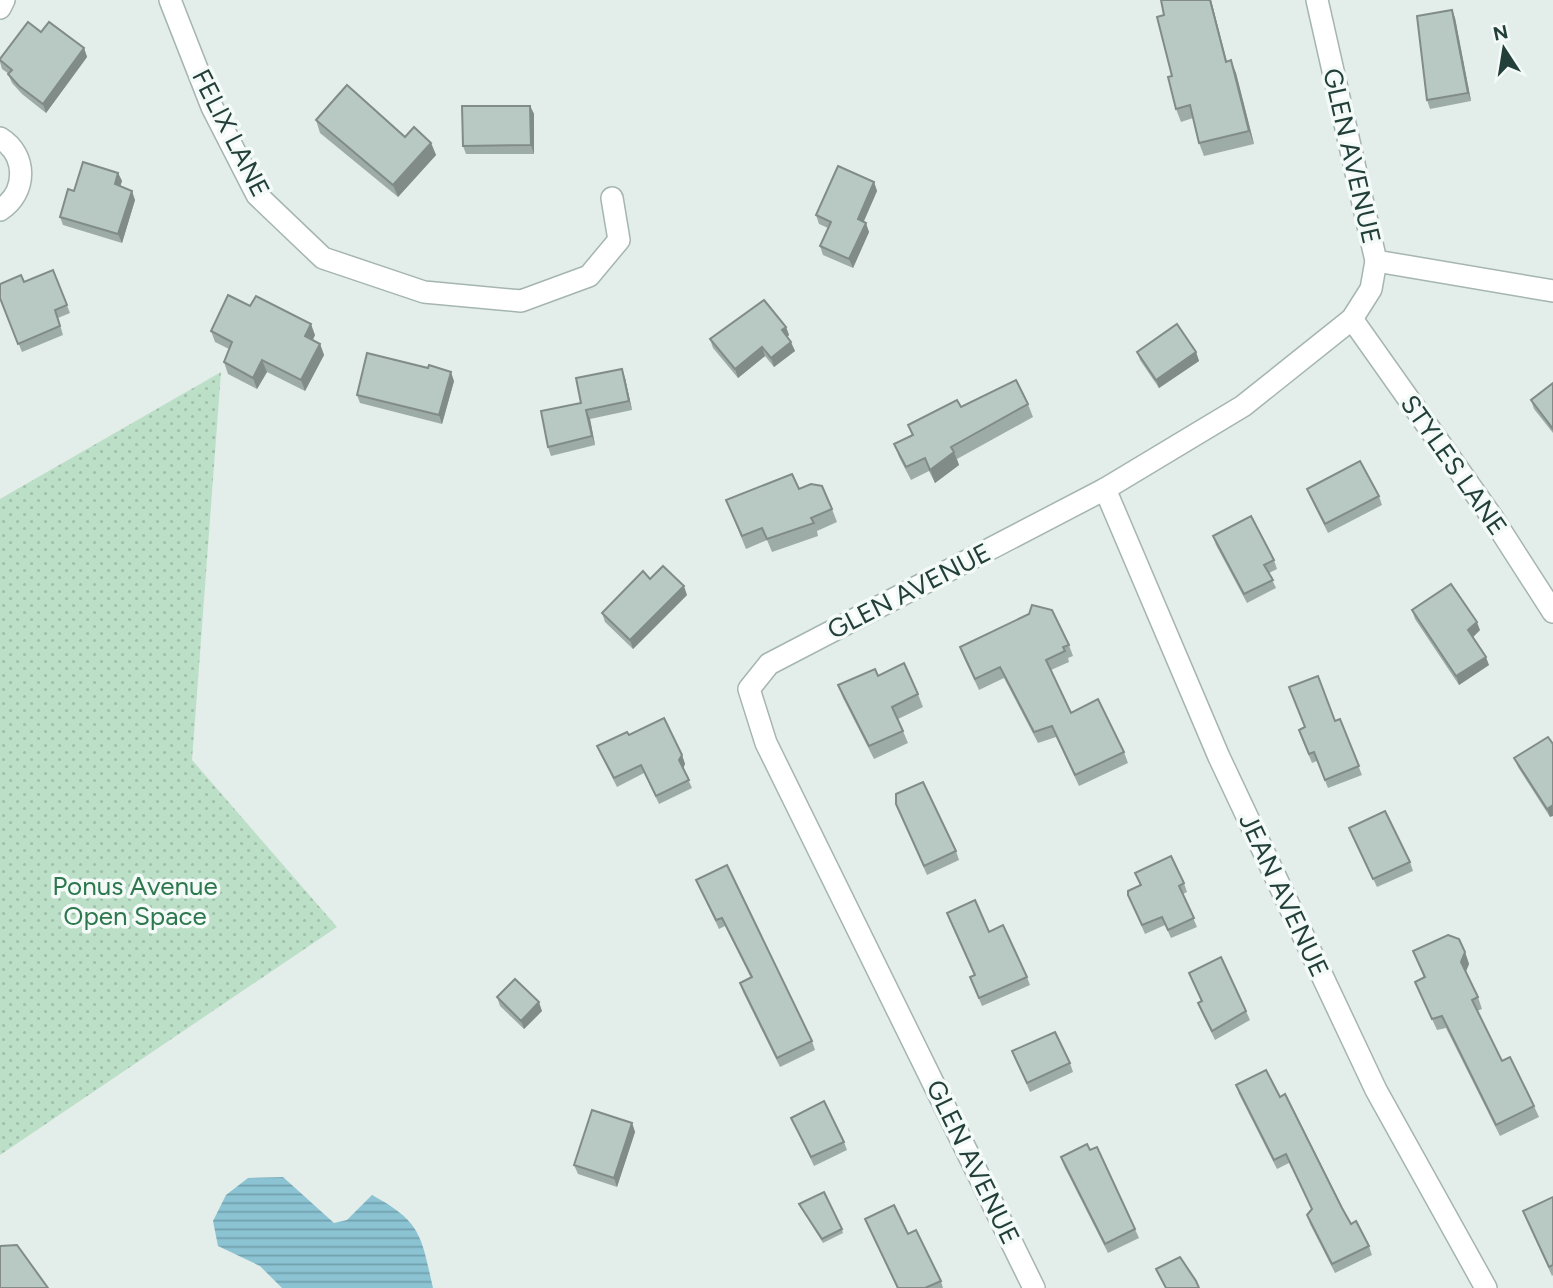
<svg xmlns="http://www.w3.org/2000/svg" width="1553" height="1288" font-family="Figtree,sans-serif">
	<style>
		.park { fill: url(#park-dots) }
		.water { fill: url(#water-rules) }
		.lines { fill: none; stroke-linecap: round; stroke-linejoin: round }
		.street-casing { stroke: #a5b5b1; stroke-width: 24 }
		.street { stroke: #fff; stroke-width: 21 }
		.wall { fill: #9eaca8 }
		.shaded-wall { fill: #818c88 }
		.building { fill: #b8c8c3; stroke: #818c88; stroke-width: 2 }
		.labels { text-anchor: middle; stroke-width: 7; stroke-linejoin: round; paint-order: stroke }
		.street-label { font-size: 26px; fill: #223f39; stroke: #f4faf7 }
		.park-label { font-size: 26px; fill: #2c774d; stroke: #f4faf7 }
	</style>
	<defs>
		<pattern id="park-dots" width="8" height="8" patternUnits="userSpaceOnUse" patternTransform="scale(1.75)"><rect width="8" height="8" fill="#bcdfc7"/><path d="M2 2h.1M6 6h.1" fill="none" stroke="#a1c0ac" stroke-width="1.8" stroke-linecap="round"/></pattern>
		<pattern id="water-rules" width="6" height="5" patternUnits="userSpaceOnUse" patternTransform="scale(1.75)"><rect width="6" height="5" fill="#8bc3d3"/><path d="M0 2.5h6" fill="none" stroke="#71a0ac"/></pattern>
	</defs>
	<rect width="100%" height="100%" fill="#e3ede9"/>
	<polygon class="park" points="221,372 192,760 337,927 0,1155 0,499"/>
	<path class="water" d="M 283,1177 L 334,1223 L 347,1220 L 372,1195 C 422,1222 421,1236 433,1288 L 282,1288 L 260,1266 L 218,1246 L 213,1221 L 226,1195 L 248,1178 Z"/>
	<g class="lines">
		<g class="street-casing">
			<g id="street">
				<polyline points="170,0 212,107 257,195 323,258 424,292 521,301 589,276 619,240 612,198"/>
				<polyline points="0,8 4,0"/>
				<path d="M 0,138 C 28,155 27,193 0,210"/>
				<polyline points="1376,261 1553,291"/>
				<polyline points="1352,319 1492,517 1553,612"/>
				<polyline points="1105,489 1219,757 1376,1090 1486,1288"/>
				<polyline points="1034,1288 766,743 749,689 769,664 1105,489 1243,406 1352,319 1371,289 1376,261 1317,0"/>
			</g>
		</g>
		<use href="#street" class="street"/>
	</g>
	<g class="wall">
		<polygon points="1211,0 1227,61 1236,73 1254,144 1204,156 1199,143 1193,118 1181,122 1176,109 1172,76"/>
		<polygon points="1452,10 1455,18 1471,101 1430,109 1427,100"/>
		<polygon points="41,32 84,48 87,57 46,113 22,94 12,83 8,74 9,74 2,69 0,62 0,59"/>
		<polygon points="530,106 534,114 534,154 466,154 463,146"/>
		<polygon points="316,120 405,137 431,143 436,155 398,197 320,133"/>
		<polygon points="118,173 122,181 120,186 135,200 122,243 63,225 60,217 74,191"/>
		<polygon points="874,182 877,191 863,222 869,232 853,268 823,255 820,246 828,228 819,224 816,215"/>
		<polygon points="53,270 70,313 58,318 63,335 22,352 0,299 24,282"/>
		<polygon points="786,327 789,335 787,337 795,351 774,367 765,356 738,378 713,348 710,339"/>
		<polygon points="211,331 315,335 313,340 320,344 324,355 305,391 267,372 257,389 228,374 224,362 229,349 215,342"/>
		<polygon points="1137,352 1196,352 1199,361 1159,388 1140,360"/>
		<polygon points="625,378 632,410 590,419 595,445 551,456 548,447 581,403"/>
		<polygon points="454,381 442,424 360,403 357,395"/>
		<polygon points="1553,383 1553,433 1534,409 1531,400"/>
		<polygon points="1028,404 1033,417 957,459 959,465 935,483 929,471 911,480 899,457 894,444 912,435 908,425 961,407"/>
		<polygon points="799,489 832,509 837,522 817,531 818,536 772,552 767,540 746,549 726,500"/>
		<polygon points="1307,489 1379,496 1382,505 1328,533 1310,497"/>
		<polygon points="1213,536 1274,560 1277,569 1269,573 1276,588 1247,603 1216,545"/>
		<polygon points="687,595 633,649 605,622 602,613"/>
		<polygon points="1412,610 1480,630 1473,637 1489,665 1459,685 1415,619"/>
		<polygon points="1069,645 1073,656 1068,658 1069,662 1051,670 1071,713 1124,752 1128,763 1079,786 1056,737 1038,743 1004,678 979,690 964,658 960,647"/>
		<polygon points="878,676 918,694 923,707 898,719 908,743 874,759 843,698 838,685"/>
		<polygon points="1340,719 1362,775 1328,788 1317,761 1312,763 1302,739"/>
		<polygon points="1548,737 1550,817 1518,767 1514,758"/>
		<polygon points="597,746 682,755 685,764 683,768 692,788 659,804 644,773 617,787 601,755"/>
		<polygon points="896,804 956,851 959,860 927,875"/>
		<polygon points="1349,828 1410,862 1413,871 1377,887"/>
		<polygon points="1135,873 1184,883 1187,892 1183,894 1197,927 1171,938 1165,925 1145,934 1128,895 1140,885"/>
		<polygon points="696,880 812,1041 815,1050 780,1067 743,992 740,983 751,978 725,926 719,929"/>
		<polygon points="947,913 989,932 1027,977 1030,985 982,1006 970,977 974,975"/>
		<polygon points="1413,951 1465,952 1469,964 1465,972 1478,997 1482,1009 1477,1011 1502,1061 1534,1106 1539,1117 1500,1136 1446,1028 1437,1030 1415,982 1424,978"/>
		<polygon points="1189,973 1246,1011 1250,1020 1215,1040 1201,1011 1198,1003 1201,1001"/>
		<polygon points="497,997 542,1011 524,1029 500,1006"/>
		<polygon points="1012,1051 1070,1063 1073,1072 1030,1092"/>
		<polygon points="1236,1085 1280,1097 1342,1208 1351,1224 1369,1246 1372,1255 1335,1273 1310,1224 1307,1215 1312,1209 1289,1163 1277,1169 1239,1094"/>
		<polygon points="791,1118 844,1142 847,1150 814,1166 795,1126"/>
		<polygon points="632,1123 635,1132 617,1187 578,1174 574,1165"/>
		<polygon points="1061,1157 1135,1229 1139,1238 1108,1253 1064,1166"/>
		<polygon points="1553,1197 1553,1275 1552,1276 1523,1211"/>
		<polygon points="799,1204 842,1229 843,1233 823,1243 801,1208"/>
		<polygon points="865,1219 908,1234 941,1281 943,1288 897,1288"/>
	</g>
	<g class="shaded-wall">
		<polygon points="1210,0 1211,0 1230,75 1226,62"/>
		<polygon points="1452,10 1455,18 1471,101 1468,93"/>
		<polygon points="84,48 87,57 46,113 43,104"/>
		<polygon points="1231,60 1236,73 1254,144 1249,131"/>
		<polygon points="530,106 534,114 534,154 531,145"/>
		<polygon points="431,143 436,155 398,197 393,185"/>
		<polygon points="118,173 122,181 118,193 115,184"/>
		<polygon points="874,182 877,191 861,228 858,219"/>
		<polygon points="132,191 135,200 122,243 118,234"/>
		<polygon points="866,223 869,232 853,268 849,259"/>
		<polygon points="311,324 315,335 309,347 305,336"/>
		<polygon points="786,327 789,335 785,339 782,330"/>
		<polygon points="791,342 795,351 774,367 771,358"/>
		<polygon points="320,344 324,355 305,391 301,380"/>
		<polygon points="762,347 765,356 738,378 735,369"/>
		<polygon points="1196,352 1199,361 1159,388 1156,380"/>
		<polygon points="262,360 267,372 257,389 253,378"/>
		<polygon points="622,369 625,378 632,410 629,401"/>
		<polygon points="451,372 454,381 442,424 439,415"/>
		<polygon points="586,410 590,419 595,445 592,436"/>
		<polygon points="954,452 959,465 935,483 930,470"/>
		<polygon points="684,586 687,595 633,649 630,640"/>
		<polygon points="1477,622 1480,630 1471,639 1468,630"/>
		<polygon points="1486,657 1489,665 1459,685 1456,676"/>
		<polygon points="682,755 685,764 683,769 679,760"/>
		<polygon points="1553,805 1553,816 1550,817 1547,809"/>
		<polygon points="1465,952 1469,964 1465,974 1461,962"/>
		<polygon points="539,1002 542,1011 524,1029 521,1021"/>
		<polygon points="632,1123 635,1132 617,1187 614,1178"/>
	</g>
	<g class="building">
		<polygon points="1161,0 1210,0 1226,62 1231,60 1249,131 1199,143 1190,105 1176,109 1168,77 1172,76 1157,17 1164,15"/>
		<polygon points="1452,10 1468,93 1427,100 1417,16"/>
		<polygon points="28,22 41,32 49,22 84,48 43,104 19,86 8,74 12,70 0,60 0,59"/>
		<polygon points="347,85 405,137 414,127 431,143 393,185 316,120"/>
		<polygon points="462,106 530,106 531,145 463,146"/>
		<polygon points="83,162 118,173 115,184 132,191 118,234 60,217 68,189 74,191"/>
		<polygon points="838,166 874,182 858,219 866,223 849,259 820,246 831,222 816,215"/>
		<polygon points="53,270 67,305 55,310 60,326 18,344 0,298 0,284 21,275 24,282"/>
		<polygon points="228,295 250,306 256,296 311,324 305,336 320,344 301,380 262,360 253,378 224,362 232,342 211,331"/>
		<polygon points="764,300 786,327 782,330 791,342 771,358 762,347 735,369 710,339"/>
		<polygon points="1177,324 1196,352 1156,380 1137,352"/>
		<polygon points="367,353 428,368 429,365 451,372 439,415 357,395"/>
		<polygon points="622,369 629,401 586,410 592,436 548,447 541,411 581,403 576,378"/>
		<polygon points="1016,380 1028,404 951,447 954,452 930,470 925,458 906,467 894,444 913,435 908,425 957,400 961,407"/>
		<polygon points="1553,383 1553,429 1531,400"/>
		<polygon points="1360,461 1379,496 1325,524 1307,489"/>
		<polygon points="792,474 799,489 811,484 822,486 832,509 811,518 814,523 767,539 762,528 742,536 726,500"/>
		<polygon points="1251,516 1274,560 1264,565 1273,580 1244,594 1213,536"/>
		<polygon points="663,566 684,586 630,640 602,613 643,571 650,579"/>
		<polygon points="1451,584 1477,622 1468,630 1486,657 1456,676 1412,610"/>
		<polygon points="1032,605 1052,610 1069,645 1063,647 1065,651 1046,660 1071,713 1098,699 1124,752 1075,775 1052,726 1034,732 1000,667 975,679 960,647 1029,614"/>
		<polygon points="904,663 918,694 892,707 903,731 869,746 838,685 875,669 878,676"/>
		<polygon points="1318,676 1335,721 1340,719 1359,766 1325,780 1314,752 1309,754 1299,730 1305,727 1289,687"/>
		<polygon points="664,718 682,755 679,760 689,780 656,796 641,765 614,778 597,746 627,732 629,735"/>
		<polygon points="1548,737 1553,744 1553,805 1547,809 1514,758"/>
		<polygon points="923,782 956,851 924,866 896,804 896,794"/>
		<polygon points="1385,811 1410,862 1373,879 1349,828"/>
		<polygon points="1171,856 1184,883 1179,886 1194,918 1168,930 1162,917 1142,925 1128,895 1128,891 1141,885 1135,873"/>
		<polygon points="727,865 812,1041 777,1058 740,983 752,977 722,918 716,920 696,880"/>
		<polygon points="975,900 989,932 1003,925 1027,977 979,998 970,977 975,975 947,913"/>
		<polygon points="1448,935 1459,939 1465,952 1461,962 1478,997 1472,1000 1502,1061 1510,1057 1534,1106 1496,1125 1442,1016 1432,1019 1415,982 1425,977 1413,951"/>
		<polygon points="1221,957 1246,1011 1212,1031 1198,1003 1202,1001 1189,973"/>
		<polygon points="515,979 539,1002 521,1021 497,997"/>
		<polygon points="1055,1032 1070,1063 1027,1083 1012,1051"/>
		<polygon points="1266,1070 1280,1097 1285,1094 1342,1208 1351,1224 1356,1221 1369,1246 1332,1264 1307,1215 1312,1209 1286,1154 1274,1160 1236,1085"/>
		<polygon points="824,1101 844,1142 811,1157 791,1118"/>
		<polygon points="592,1110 632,1123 614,1178 574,1165"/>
		<polygon points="1087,1144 1090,1150 1097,1147 1135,1229 1105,1244 1061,1157"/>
		<polygon points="824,1192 842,1229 822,1239 799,1204"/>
		<polygon points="1553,1197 1553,1265 1549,1267 1523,1211"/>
		<polygon points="894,1205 908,1234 916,1230 941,1281 925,1288 898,1288 865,1219"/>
		<polygon points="17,1245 48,1288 0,1288 0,1246"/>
		<polygon points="1180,1257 1196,1281 1199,1288 1166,1288 1156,1269"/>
	</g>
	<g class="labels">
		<g class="street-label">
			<text transform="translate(231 133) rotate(63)" y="9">FELIX LANE</text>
			<text transform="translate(1352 156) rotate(77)" y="9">GLEN AVENUE</text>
			<text transform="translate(1454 465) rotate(55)" y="9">STYLES LANE</text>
			<text transform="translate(909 591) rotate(-27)" y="9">GLEN AVENUE</text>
			<text transform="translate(1284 895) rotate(65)" y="9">JEAN AVENUE</text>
			<text transform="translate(973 1162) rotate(64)" y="9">GLEN AVENUE</text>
		</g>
		<g class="park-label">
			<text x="135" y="895">Ponus Avenue<tspan x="135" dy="30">Open Space</tspan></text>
		</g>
	</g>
	<g transform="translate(1504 49) rotate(348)" stroke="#f4faf7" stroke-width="5" paint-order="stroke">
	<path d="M0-5L12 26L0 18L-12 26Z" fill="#223f39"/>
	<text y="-10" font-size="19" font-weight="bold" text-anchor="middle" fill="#223f39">N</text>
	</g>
</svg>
